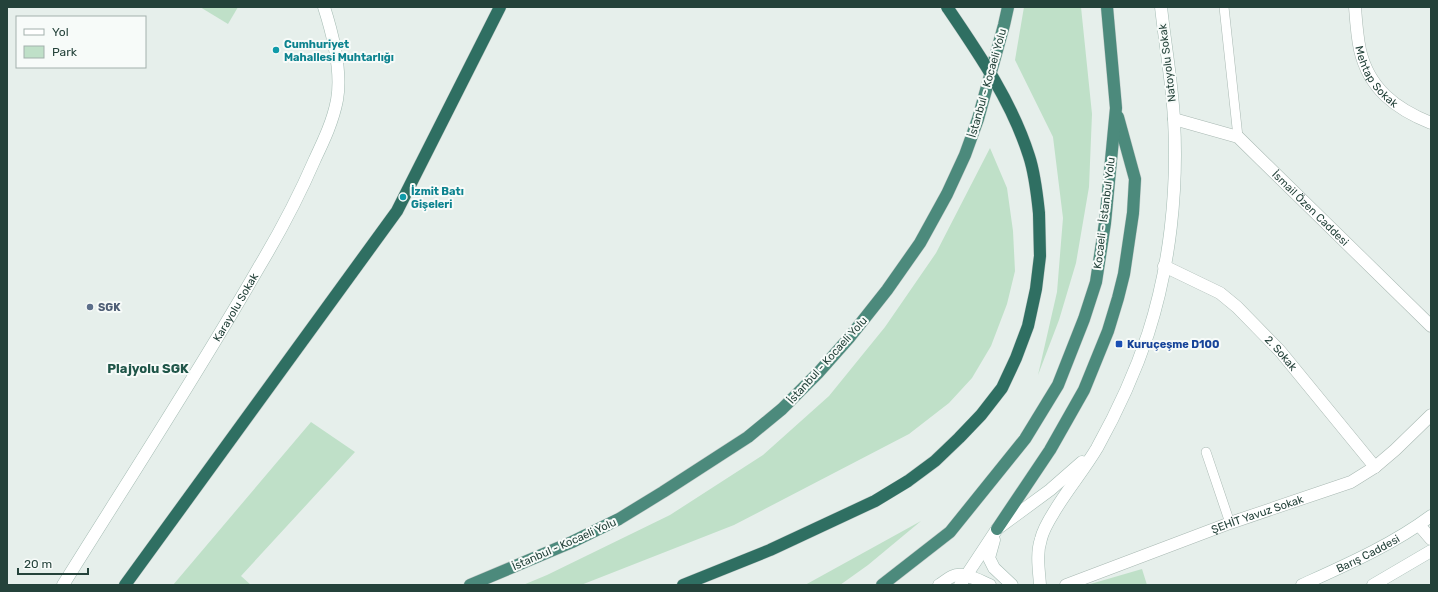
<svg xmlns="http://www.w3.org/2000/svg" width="1438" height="592" font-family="Rubik,sans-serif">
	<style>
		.green { fill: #bfe0c8 }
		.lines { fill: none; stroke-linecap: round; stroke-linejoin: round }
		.service-casing { stroke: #a8b8b2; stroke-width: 10 }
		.minor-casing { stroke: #a8b8b2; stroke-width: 13 }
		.tertiary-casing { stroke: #a8b8b2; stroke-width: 13 }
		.secondary-casing { stroke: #a4bbb3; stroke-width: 13 }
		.trunk-casing { stroke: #c2cac8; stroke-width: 13 }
		.motorway-casing { stroke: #c2cac8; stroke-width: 13 }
		.service { stroke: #fff; stroke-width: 9 }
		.minor { stroke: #fff; stroke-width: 12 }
		.tertiary { stroke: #fff; stroke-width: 12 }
		.secondary { stroke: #fff; stroke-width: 12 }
		.trunk { stroke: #4c8a7c; stroke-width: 12 }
		.motorway { stroke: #2f6f62; stroke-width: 12 }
		.motorway-bridge-casing { stroke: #c2cac8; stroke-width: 13; stroke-linecap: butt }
		.motorway-bridge { stroke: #2f6f62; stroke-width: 12 }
		.culture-dot { fill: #0f9aa8; stroke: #f7fbf9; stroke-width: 1.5 }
		.service-dot { fill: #5c6f8a; stroke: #f7fbf9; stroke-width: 1.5 }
		.transit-dot { fill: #1a4fb4; stroke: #f7fbf9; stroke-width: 1.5 }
		.labels { text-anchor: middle; stroke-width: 4; stroke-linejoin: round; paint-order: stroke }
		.culture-label { font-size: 11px; font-weight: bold; fill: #0d838f; stroke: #f7fbf9; text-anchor: start }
		.street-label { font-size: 11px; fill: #24423a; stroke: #f7fbf9 }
		.service-label { font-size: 11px; font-weight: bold; fill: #4e5e75; stroke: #f7fbf9; text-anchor: start }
		.transit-label { font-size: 11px; font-weight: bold; fill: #164399; stroke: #f7fbf9; text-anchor: start }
		.quarter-label { font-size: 13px; font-weight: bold; fill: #1f5548; stroke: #f7fbf9 }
	</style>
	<rect width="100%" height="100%" fill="#e6efeb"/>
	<g class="green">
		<polygon points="200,7 238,7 228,24"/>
		<polygon points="1024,7 1081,7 1092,114 1089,187 1076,263 1059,320 1038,375 1057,292 1063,218 1053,137 1015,60"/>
		<polygon points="990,148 1007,188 1013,231 1015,271 1007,304 991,346 972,378 949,403 909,434 734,525 581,585 523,585 547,575 670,515 763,455 829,396 885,327 936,253"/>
		<polygon points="311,422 355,452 241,576 251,585 173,585"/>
		<polygon points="921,521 868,565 840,585 805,585"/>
		<polygon points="1142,569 1147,585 1087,585"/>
	</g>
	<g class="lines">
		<g class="service-casing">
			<g id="service">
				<polyline points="1224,7 1238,137"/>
				<polyline points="1206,452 1230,523"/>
			</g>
		</g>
		<g class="minor-casing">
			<g id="minor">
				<path id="s1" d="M 1355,7 C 1356,21 1357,36 1360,50 C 1369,89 1396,109 1431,123"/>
				<path id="s2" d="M 1164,266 L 1220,293 L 1237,307 L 1280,351 L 1375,467"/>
				<polyline points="1419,525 1431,539"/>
				<path id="s3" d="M 1066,585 L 1230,523 L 1351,482 L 1375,467 L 1395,450 L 1431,415"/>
			</g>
		</g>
		<g class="tertiary-casing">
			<g id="tertiary">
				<path id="s4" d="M 1174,119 L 1238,137 L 1431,326"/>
			</g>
		</g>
		<g class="secondary-casing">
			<g id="secondary">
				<polyline points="994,540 989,558 994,568 1012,585"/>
				<path id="s5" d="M 63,585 C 129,479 197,375 259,267 C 280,232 299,196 315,159 C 324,140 333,121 337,100 C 342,72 333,35 324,7"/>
				<path d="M 939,585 C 944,582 948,578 953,576 C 963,571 980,581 990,585"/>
				<polyline points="960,585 997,529 1050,490 1082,462"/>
				<path d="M 1040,585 C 1039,570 1036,554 1041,539 C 1043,530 1049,520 1054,512 C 1067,490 1084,470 1097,448 C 1117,412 1135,373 1148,334 C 1170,266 1178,190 1174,119 C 1172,82 1165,44 1161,7"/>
				<path id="s6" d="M 1302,585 C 1346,565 1392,545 1431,516"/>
				<polyline points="1373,585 1431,551"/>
			</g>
		</g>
		<g class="trunk-casing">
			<g id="trunk">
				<polyline points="997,529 1050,450 1084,390 1108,331 1118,298 1124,274 1133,213 1135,179 1118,117"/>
				<polyline points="470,585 572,542 619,519 663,492 748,437 782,409 818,373 849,338 887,290 920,243 947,194 965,155 978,119 1004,25 1008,7"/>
				<polyline points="882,585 950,532 1025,439 1058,385 1084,319 1096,282 1105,223 1116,108 1107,7"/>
			</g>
		</g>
		<g class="motorway-casing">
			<g id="motorway">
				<polyline points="125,585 397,211 500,7"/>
				<polyline points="683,585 770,550 875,501 908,481 935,461 959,438 981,415 1002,388 1016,358 1028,326 1036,289 1040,256 1039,213"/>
			</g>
		</g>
		<use href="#service" class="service"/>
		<use href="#minor" class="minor"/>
		<use href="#tertiary" class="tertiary"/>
		<use href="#secondary" class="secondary"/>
		<use href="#trunk" class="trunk"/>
		<use href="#motorway" class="motorway"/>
		<g class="motorway-bridge-casing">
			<path id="motorway-bridge" d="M 947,7 C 979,54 1012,102 1029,156 C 1035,174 1037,194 1039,213"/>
		</g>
		<use href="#motorway-bridge" class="motorway-bridge"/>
	</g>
	<g class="culture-dot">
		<circle cx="276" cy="50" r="4"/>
		<circle cx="403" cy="197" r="4"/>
	</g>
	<circle class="service-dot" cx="90" cy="307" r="4"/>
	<rect class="transit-dot" x="1115" y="340" width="8" height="8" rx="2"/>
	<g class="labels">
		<g class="culture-label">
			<text x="284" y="48">Cumhuriyet<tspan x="284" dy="13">Mahallesi Muhtarlığı</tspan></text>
			<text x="411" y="195">İzmit Batı<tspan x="411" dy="13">Gişeleri</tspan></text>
		</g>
		<g class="street-label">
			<text transform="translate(1167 63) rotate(-97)" y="4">Natoyolu Sokak</text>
			<text dy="4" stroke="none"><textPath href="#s1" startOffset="75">Mehtap Sokak</textPath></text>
			<text transform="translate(987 83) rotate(-74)" y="4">İstanbul - Kocaeli Yolu</text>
			<text dy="4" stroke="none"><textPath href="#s4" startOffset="168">İsmail Özen Caddesi</textPath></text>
			<text transform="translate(1104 213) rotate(-83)" y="4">Kocaeli - İstanbul Yolu</text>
			<text dy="4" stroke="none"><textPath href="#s5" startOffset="327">Karayolu Sokak</textPath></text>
			<text dy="4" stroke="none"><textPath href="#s2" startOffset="148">2. Sokak</textPath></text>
			<text transform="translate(827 360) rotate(-48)" y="4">İstanbul - Kocaeli Yolu</text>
			<text dy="4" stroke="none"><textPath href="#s3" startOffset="204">ŞEHİT Yavuz Sokak</textPath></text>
			<text transform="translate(564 544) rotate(-24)" y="4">İstanbul - Kocaeli Yolu</text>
			<text dy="4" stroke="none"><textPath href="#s6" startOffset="73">Barış Caddesi</textPath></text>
		</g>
		<g class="service-label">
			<text x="98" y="311">SGK</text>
		</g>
		<g class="transit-label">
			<text x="1127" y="348">Kuruçeşme D100</text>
		</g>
		<g class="quarter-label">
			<text x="148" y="373">Plajyolu SGK</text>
		</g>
	</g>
	<rect width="1438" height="592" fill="none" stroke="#24423a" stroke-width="16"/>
	<rect x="16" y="16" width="130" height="52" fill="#f7fbf9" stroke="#a3b1ad"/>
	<rect x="24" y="29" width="20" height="6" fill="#ffffff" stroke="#a3b1ad"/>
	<text x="52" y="36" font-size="12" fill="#24423a">Yol</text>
	<rect x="24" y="46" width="20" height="12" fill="#bfe0c8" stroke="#a3b1ad"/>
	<text x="52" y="56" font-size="12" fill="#24423a">Park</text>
	<path d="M18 568v6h70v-6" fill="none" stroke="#24423a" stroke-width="2"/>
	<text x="24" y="568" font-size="12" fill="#24423a" stroke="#f7fbf9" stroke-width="3" paint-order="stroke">20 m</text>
</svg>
